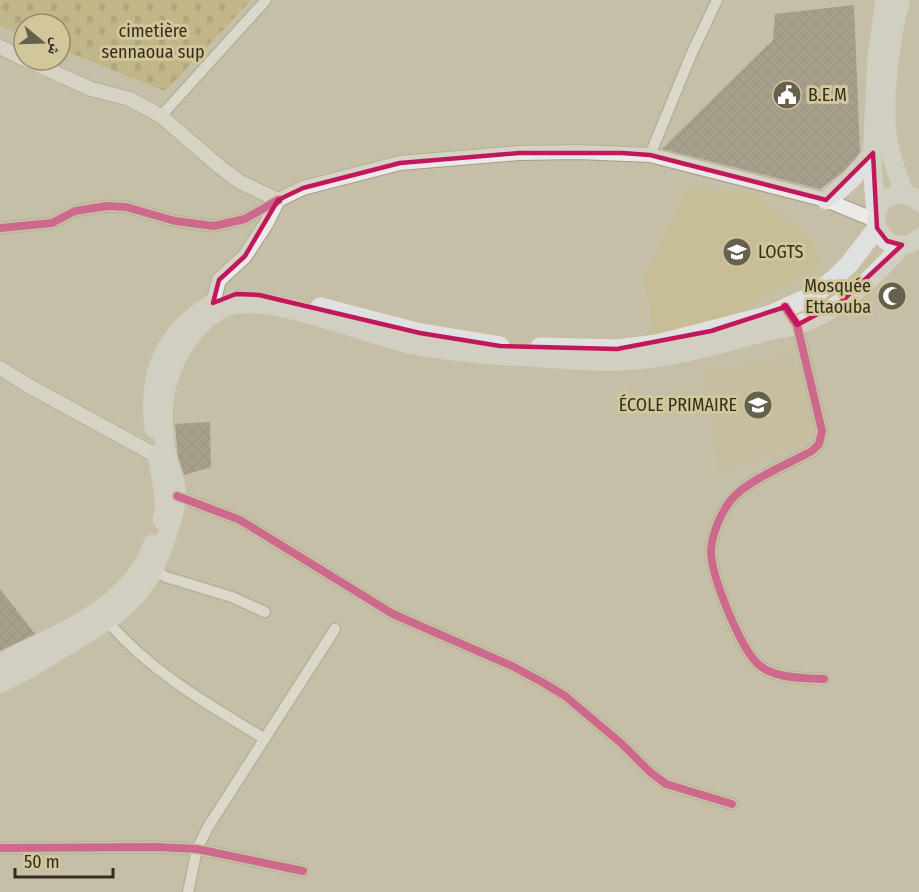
<svg xmlns="http://www.w3.org/2000/svg" width="919" height="892" font-family="'Fira Sans Condensed','Noto Naskh Arabic',sans-serif">
	<style>
		.built { fill: #c7bd97 }
		.cemetery { fill: url(#cemetery-stones) }
		.building { fill: url(#building-cross-hatch) }
		.lines { fill: none; stroke-linecap: round; stroke-linejoin: round }
		.street-casing { stroke: #a29d8a; stroke-width: 13 }
		.secondary-casing { stroke: #a29d8a; stroke-width: 16 }
		.primary-casing { stroke: #e5e2d8; stroke-width: 19 }
		.street { stroke: #f6f5f2; stroke-width: 10 }
		.secondary { stroke: #ebeae9; stroke-width: 14 }
		.primary { stroke: #dfe0e2; stroke-width: 16 }
		.cycleway-casing { stroke: #d2c79b; stroke-width: 11 }
		.cycleway { stroke: #d6006c; stroke-width: 8 }
		.marked { fill: none; stroke: #c2185b; stroke-width: 4.5; stroke-linejoin: round }
		.labels { text-anchor: middle; stroke-width: 6; stroke-linejoin: round; paint-order: stroke }
		.park-label { font-size: 18px; fill: #352f1a; stroke: #d2c79b }
		.poi-label { font-size: 18px; fill: #322e1d; stroke: #d2c79b; text-anchor: start }
	</style>
	<defs>
		<pattern id="cemetery-stones" width="16" height="16" patternUnits="userSpaceOnUse" patternTransform="scale(1.5)"><rect width="16" height="16" fill="#baaa60"/><path d="M2 7V4a2 2 0 0 1 4 0v3zM10 15v-3a2 2 0 0 1 4 0v3z" fill="#988b4f"/></pattern>
		<pattern id="building-cross-hatch" width="8" height="8" patternUnits="userSpaceOnUse" patternTransform="scale(1.5)"><rect width="8" height="8" fill="#827b6a"/><path d="M0 0l8 8M0 8l8-8" fill="none" stroke="#6b6557"/></pattern>
	</defs>
	<rect width="100%" height="100%" fill="#c5bfa8"/>
	<g class="built">
		<polygon points="688,188 754,193 814,241 820,263 788,285 724,318 654,334 644,278"/>
		<polygon points="792,353 820,437 718,474 703,372"/>
	</g>
	<polygon class="cemetery" points="0,0 251,0 165,91 60,49 60,24 24,24 24,35 0,25 0,5 2,4"/>
	<g class="building">
		<polygon points="854,5 860,153 843,172 820,189 662,149 773,40 775,14"/>
		<polygon points="210,422 211,467 184,475 178,457 175,424"/>
		<polygon points="0,589 35,634 0,651"/>
	</g>
	<g class="lines">
		<g class="street-casing">
			<g id="street">
				<polyline points="161,116 266,0"/>
				<polyline points="650,155 691,55 717,0"/>
				<polyline points="0,228 52,223 75,211 107,206 126,207 175,221 214,226 245,219 278,200"/>
				<path d="M 785,307 L 797,325 L 822,431 L 819,444 L 812,451 C 790,463 746,481 731,500 C 720,514 712,534 711,551 C 711,576 740,647 758,664 C 774,679 803,678 824,679"/>
				<polyline points="177,496 240,520 393,614 512,666 542,682 565,696 622,744 650,772 666,784 732,804"/>
				<polyline points="154,570 166,577 232,597 265,612"/>
				<path d="M 108,622 C 151,672 209,705 265,739"/>
				<polyline points="0,848 157,847 197,849 303,871"/>
				<polyline points="188,892 197,849 208,827 335,629"/>
			</g>
		</g>
		<g class="secondary-casing">
			<g id="secondary">
				<polyline points="0,47 24,59"/>
				<polyline points="27,60 91,89 130,99 161,116 220,167 240,182 278,200"/>
				<polyline points="213,303 219,280 245,256 266,224 278,200 303,188 400,163 519,153 578,152 650,155 826,200 875,220"/>
				<polyline points="0,368 29,386 157,456"/>
			</g>
		</g>
		<g class="primary-casing">
			<g id="primary">
				<path d="M 901,0 C 890,36 881,108 889,145 C 892,161 899,178 904,194"/>
				<path d="M 826,200 C 845,187 859,172 873,153"/>
				<path d="M 919,202 C 911,195 902,192 892,196 C 856,210 886,265 919,238"/>
				<polyline points="876,213 872,164 877,55 885,0"/>
				<polyline points="320,307 420,333 500,346"/>
				<polyline points="540,347 617,349 657,344 770,315 814,295 834,279 850,263 877,228"/>
				<path d="M 154,428 C 147,372 164,333 213,303"/>
				<path d="M 157,454 C 160,476 168,498 162,520"/>
				<path d="M 0,663 C 56,634 130,609 153,544"/>
				<path d="M 0,683 C 22,674 43,661 63,648 C 98,628 134,607 153,571 C 161,556 176,512 177,496 C 177,483 170,468 167,455 C 158,414 163,375 188,340 C 199,326 211,312 229,306 C 270,294 360,332 405,343 C 440,351 476,354 512,356 C 548,358 585,362 621,361 C 671,359 720,344 768,331 C 778,328 788,328 798,325 C 838,311 875,277 902,245"/>
			</g>
		</g>
		<use href="#street" class="street"/>
		<use href="#secondary" class="secondary"/>
		<use href="#primary" class="primary"/>
		<g class="cycleway-casing">
			<g id="cycleway">
				<polyline points="0,228 52,223 75,211 107,206 126,207 175,221 214,226 245,219 278,200"/>
				<path d="M 785,307 L 797,325 L 822,431 L 819,444 L 812,451 C 790,463 746,481 731,500 C 720,514 712,534 711,551 C 711,576 740,647 758,664 C 774,679 803,678 824,679"/>
				<polyline points="177,496 240,520 393,614 512,666 542,682 565,696 622,744 650,772 666,784 732,804"/>
				<polyline points="0,848 157,847 197,849 303,871"/>
			</g>
		</g>
		<use href="#cycleway" class="cycleway"/>
	</g>
	<path d="M0 0H919V892H0ZM 519,153 L 622,153 L 650,155 L 826,200 L 873,153 L 877,228 L 887,241 L 902,245 L 842,301 L 797,325 L 785,307 L 711,331 L 617,349 L 500,346 L 420,333 L 259,295 L 236,294 L 213,303 L 219,280 L 245,256 L 278,200 L 303,188 L 400,163 Z" fill="#c5bfa8" fill-opacity=".55" fill-rule="evenodd"/>
	<path class="marked" d="M 519,153 L 622,153 L 650,155 L 826,200 L 873,153 L 877,228 L 887,241 L 902,245 L 842,301 L 797,325 L 785,307 L 711,331 L 617,349 L 500,346 L 420,333 L 259,295 L 236,294 L 213,303 L 219,280 L 245,256 L 278,200 L 303,188 L 400,163 Z"/>
	<defs>
		<g id="civic-disc" transform="scale(1.5)"><circle r="9.5" fill="#65614e" stroke="#d2c79b"/><path d="M-.6-6.5H3V-4.5H.6V-3L4-1V1h2V6H-6V1h2V-1L-.6-3ZM-1.2 2.5V6h2.4V2.5Z" fill="#fff"/></g>
		<g id="school-disc" transform="scale(1.5)"><circle r="9.5" fill="#65614e" stroke="#d2c79b"/><path d="M0-5L7-2L0 1L-7-2ZM-4 1L0 2.5L4 1V4Q0 6-4 4Z" fill="#fff"/></g>
		<g id="mosque-disc" transform="scale(1.5)"><circle r="9.5" fill="#65614e" stroke="#d2c79b"/><path d="M3.5-4.9A6 6 0 1 0 3.5 4.9A5 5 0 1 1 3.5-4.9Z" fill="#fff"/></g>
	</defs>
	<g fill-rule="evenodd">
		<use href="#civic-disc" x="787" y="95"/>
		<use href="#school-disc" x="737" y="252"/>
		<use href="#mosque-disc" x="892" y="296"/>
		<use href="#school-disc" x="758" y="405"/>
	</g>
	<g class="labels">
		<g class="park-label">
			<text x="153" y="37">cimetière<tspan x="153" dy="21">sennaoua sup</tspan></text>
		</g>
		<g class="poi-label">
			<text x="808" y="101">B.E.M</text>
			<text x="758" y="258">LOGTS</text>
			<text x="871" y="292" text-anchor="end">Mosquée<tspan x="871" dy="21">Ettaouba</tspan></text>
			<text x="737" y="411" text-anchor="end">ÉCOLE PRIMAIRE</text>
		</g>
	</g>
	<g transform="translate(42 42) rotate(109)"><circle r="28" fill="#d2c79b" stroke="#928a69" stroke-width="1.5"/>
	<path d="M0-4.5L10 22L0 15L-10 22Z" fill="#65614e"/>
	<text y="-9" font-size="16" font-weight="bold" text-anchor="middle" fill="#322e1d">ش</text>
	</g>
	<path d="M15 868v9h98v-9" fill="none" stroke="#322e1d" stroke-width="3"/>
	<text x="24" y="868" font-size="18" fill="#322e1d" stroke="#d2c79b" stroke-width="4.5" paint-order="stroke">50 m</text>
</svg>
